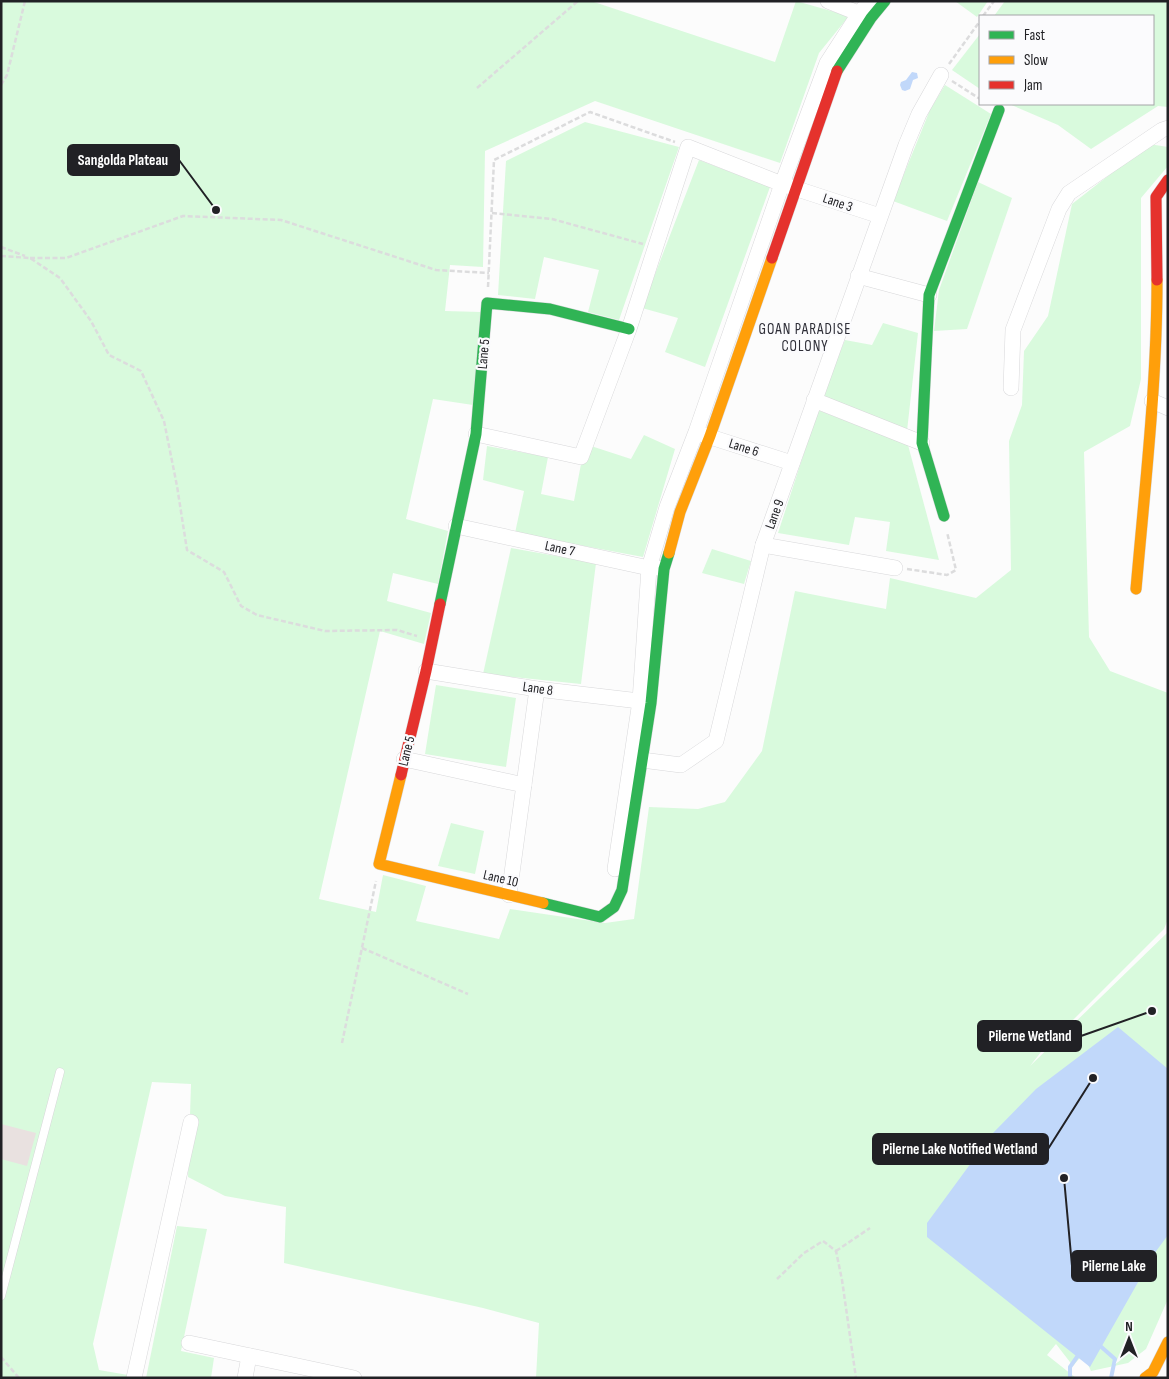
<svg xmlns="http://www.w3.org/2000/svg" width="1169" height="1379" font-family="'Sofia Sans Condensed',sans-serif">
	<style>
		.green { fill: #d9fadd }
		.water { fill: #c1d8fa }
		.lines { fill: none; stroke-linecap: round; stroke-linejoin: round }
		.stream { stroke: #c1d8fa; stroke-width: 4 }
		.building { fill: #e9e1e0 }
		.lane-casing { stroke: #d8d8da; stroke-width: 9 }
		.street-casing { stroke: #d8d8da; stroke-width: 16 }
		.fast-casing { stroke: #d8d8da; stroke-width: 12 }
		.slow-casing { stroke: #d8d8da; stroke-width: 12 }
		.jam-casing { stroke: #d8d8da; stroke-width: 12 }
		.path { stroke: #dcdcdd; stroke-width: 2.5; stroke-dasharray: 5 2.5; stroke-linecap: butt }
		.lane { stroke: #fff; stroke-width: 8 }
		.street { stroke: #fff; stroke-width: 15 }
		.fast { stroke: #30b455; stroke-width: 11 }
		.slow { stroke: #ff9f0a; stroke-width: 11 }
		.jam { stroke: #e5322d; stroke-width: 11 }
		.labels { text-anchor: middle; stroke-width: 4.5; stroke-linejoin: round; paint-order: stroke }
		.street-label { font-size: 14px; fill: #212125; stroke: #fbfbfd }
		.neighbourhood-label { font-size: 15px; letter-spacing: 1px; fill: #2e2e37; stroke: #fbfbfd }
		.leader { fill: none; stroke: #212125; stroke-width: 2 }
		.callout-dot { fill: #212125; stroke: #fbfbfd; stroke-width: 2 }
		.callout { fill: #212125; stroke: #212125; stroke-width: 2 }
		.callout-label { font-size: 15px; text-anchor: middle; font-weight: bold; fill: #fff }
	</style>
	<rect width="100%" height="100%" fill="#fcfcfc"/>
	<g class="green">
		<polygon points="1,1 591,1 775,62 796,1 849,16 819,53 780,163 595,101 485,151 483,267 450,265 445,311 481,312 473,405 433,399 406,519 448,531 438,584 393,573 387,601 431,613 424,644 380,631 319,899 376,912 383,875 426,886 416,921 499,939 510,909 605,923 634,919 649,807 698,809 725,802 762,751 795,591 886,609 890,578 976,598 1011,570 1009,441 1022,405 1024,351 1048,316 1072,204 1149,144 1168,147 1168,166 1141,198 1141,379 1130,426 1084,452 1089,637 1110,671 1168,693 1168,919 1164,929 1041,1052 1030,1066 1168,932 1168,1299 1146,1349 1128,1363 1091,1371 1083,1354 1073,1366 1056,1344 1047,1355 1076,1378 536,1378 539,1323 483,1308 284,1263 286,1207 225,1196 188,1177 191,1084 152,1082 93,1344 99,1370 128,1375 127,1378 1,1378"/>
		<polygon points="955,1 988,1 977,17"/>
		<polygon points="1005,1 1168,1 1168,107 1158,106 1091,149 1058,125 1009,104 1153,104 1153,16 994,16"/>
		<polygon points="980,34 980,89 952,70"/>
		<polygon points="945,85 991,114 947,221 893,201 930,110"/>
		<polygon points="585,122 679,147 619,320 588,312 599,270 544,257 535,299 498,295 506,161"/>
		<polygon points="699,160 770,187 705,367 665,352 678,318 642,308"/>
		<polygon points="978,182 1012,198 967,329 934,331 939,290"/>
		<polygon points="883,323 918,333 907,431 821,398 845,340 872,345"/>
		<polygon points="818,410 908,445 939,560 886,551 890,522 855,517 849,545 778,533"/>
		<polygon points="644,435 675,449 643,557 515,533 524,491 483,480 487,446 548,457 541,494 574,501 581,464 591,446 631,459"/>
		<polygon points="511,548 596,563 581,684 483,674"/>
		<polygon points="712,549 751,561 744,584 702,573"/>
		<polygon points="436,685 516,698 506,767 425,754"/>
		<polygon points="451,823 484,831 475,874 438,866"/>
		<polygon points="177,1226 207,1229 181,1351 214,1358 211,1378 146,1378"/>
	</g>
	<g class="water">
		<polygon points="912,72 917,73 918,78 913,80 910,89 905,91 902,90 900,85 901,82 906,80"/>
		<polygon points="1118,1027 1168,1069 1168,1235 1154,1254 1090,1367 927,1237 927,1223 993,1133 1036,1089"/>
	</g>
	<g class="lines">
		<g class="stream">
			<polyline points="1098,1344 1115,1359 1111,1378"/>
			<polyline points="1070,1378 1070,1367 1079,1354"/>
		</g>
	</g>
	<polygon class="building" points="1,1124 36,1133 27,1166 1,1159"/>
	<g class="lines">
		<g class="lane-casing">
			<polyline id="lane" points="1,1296 60,1072"/>
		</g>
		<g class="street-casing">
			<g id="street">
				<polyline points="828,1 868,17"/>
				<polyline points="858,276 929,295"/>
				<polyline points="1011,388 1013,330 1059,209 1069,193 1162,130 1168,128"/>
				<polyline points="814,400 922,443"/>
				<polyline points="1152,401 1168,408"/>
				<polyline points="476,434 581,457 629,329 688,147 782,184 880,216"/>
				<polyline points="701,434 792,463"/>
				<polyline points="456,526 649,568 658,568"/>
				<polyline points="763,545 895,568"/>
				<polyline points="426,671 537,689 648,702"/>
				<polyline points="404,759 524,785"/>
				<polyline points="642,760 681,765 716,741 763,545 906,145 919,114 941,75"/>
				<polyline points="615,869 640,701 649,568 667,507 696,432 782,184 827,63 860,12 870,1"/>
				<polyline points="509,895 537,689"/>
				<polyline points="189,1343 354,1378"/>
				<polyline points="134,1378 191,1122"/>
				<polyline points="245,1378 249,1356"/>
			</g>
		</g>
		<g class="fast-casing">
			<g id="fast">
				<polyline points="837,71 871,18 885,1"/>
				<polyline points="944,516 922,443 929,295 999,110"/>
				<polyline points="440,604 476,434 487,303 550,309 629,329"/>
				<polyline points="543,903 600,917 614,907 622,890 651,703 664,569 669,553"/>
			</g>
		</g>
		<g class="slow-casing">
			<g id="slow">
				<polyline points="669,553 680,512 710,436 772,258"/>
				<path d="M 1136,589 C 1145,486 1157,383 1157,280"/>
				<polyline points="401,775 379,864 543,903"/>
				<polyline points="1145,1378 1153,1372 1168,1342"/>
			</g>
		</g>
		<g class="jam-casing">
			<g id="jam">
				<polyline points="772,258 837,71"/>
				<polyline points="1157,280 1156,197 1168,180"/>
				<polyline points="401,775 426,671 440,604"/>
			</g>
		</g>
		<g class="path">
			<polyline points="983,16 994,1"/>
			<polyline points="949,64 980,21"/>
			<polyline points="952,81 980,99"/>
			<polyline points="1,85 7,75 25,1"/>
			<polyline points="477,88 578,1"/>
			<polyline points="492,213 552,219 643,244"/>
			<polyline points="1,247 25,256"/>
			<polyline points="1,256 30,258 60,278 91,321 109,355 141,371 164,421 177,486 187,550 224,572 241,606 257,615 325,631 397,630 417,636"/>
			<polyline points="30,258 66,258 183,216 281,220 436,270 489,273"/>
			<polyline points="488,287 494,160 590,112 675,142"/>
			<polyline points="907,569 947,575 956,570 947,532"/>
			<polyline points="362,948 468,994"/>
			<polyline points="342,1043 376,881"/>
			<polyline points="836,1251 870,1228"/>
			<polyline points="777,1279 804,1253 823,1241 836,1251 842,1280 856,1378"/>
			<polyline points="1,1357 19,1378"/>
		</g>
		<use href="#lane" class="lane"/>
		<use href="#street" class="street"/>
		<use href="#fast" class="fast"/>
		<use href="#slow" class="slow"/>
		<use href="#jam" class="jam"/>
	</g>
	<g class="labels">
		<g class="street-label">
			<text transform="translate(838 202) rotate(19)" y="5">Lane 3</text>
			<text transform="translate(483 354) rotate(-85)" y="5">Lane 5</text>
			<text transform="translate(744 447) rotate(18)" y="5">Lane 6</text>
			<text transform="translate(774 514) rotate(-70)" y="5">Lane 9</text>
			<text transform="translate(560 548) rotate(12)" y="5">Lane 7</text>
			<text transform="translate(538 688) rotate(8)" y="5">Lane 8</text>
			<text transform="translate(406 751) rotate(-76)" y="5">Lane 5</text>
			<text transform="translate(501 878) rotate(13)" y="5">Lane 10</text>
		</g>
		<g class="neighbourhood-label">
			<text x="805" y="334">GOAN PARADISE<tspan x="805" dy="17">COLONY</tspan></text>
		</g>
	</g>
	<path class="leader" d="M216 210L179 160M1152 1011L1081 1036M1093 1078L1048 1149M1064 1178L1072 1266"/>
	<g class="callout-dot">
		<circle cx="216" cy="210" r="5"/>
		<circle cx="1152" cy="1011" r="5"/>
		<circle cx="1093" cy="1078" r="5"/>
		<circle cx="1064" cy="1178" r="5"/>
	</g>
	<g class="callout">
		<rect x="68" y="145" width="111" height="30" rx="5"/>
		<rect x="978" y="1021" width="103" height="30" rx="5"/>
		<rect x="873" y="1134" width="175" height="30" rx="5"/>
		<rect x="1072" y="1251" width="84" height="30" rx="5"/>
	</g>
	<g class="callout-label">
		<text x="123" y="165">Sangolda Plateau</text>
		<text x="1030" y="1041">Pilerne Wetland</text>
		<text x="960" y="1154">Pilerne Lake Notified Wetland</text>
		<text x="1114" y="1271">Pilerne Lake</text>
	</g>
	<rect width="1169" height="1379" fill="none" stroke="#212125" stroke-width="5"/>
	<rect x="979" y="15" width="175" height="90" fill="#fbfbfd" stroke="#a4a4a7"/>
	<rect x="989" y="31" width="25" height="8" fill="#30b455" stroke="#a4a4a7"/>
	<text x="1024" y="40" font-size="15" fill="#212125">Fast</text>
	<rect x="989" y="56" width="25" height="8" fill="#ff9f0a" stroke="#a4a4a7"/>
	<text x="1024" y="65" font-size="15" fill="#212125">Slow</text>
	<rect x="989" y="81" width="25" height="8" fill="#e5322d" stroke="#a4a4a7"/>
	<text x="1024" y="90" font-size="15" fill="#212125">Jam</text>
	<g transform="translate(1129 1339)" stroke="#fbfbfd" stroke-width="4" paint-order="stroke">
	<path d="M0-4L9 19L0 12L-9 19Z" fill="#212125"/>
	<text y="-8" font-size="14" font-weight="bold" text-anchor="middle" fill="#212125">N</text>
	</g>
</svg>
